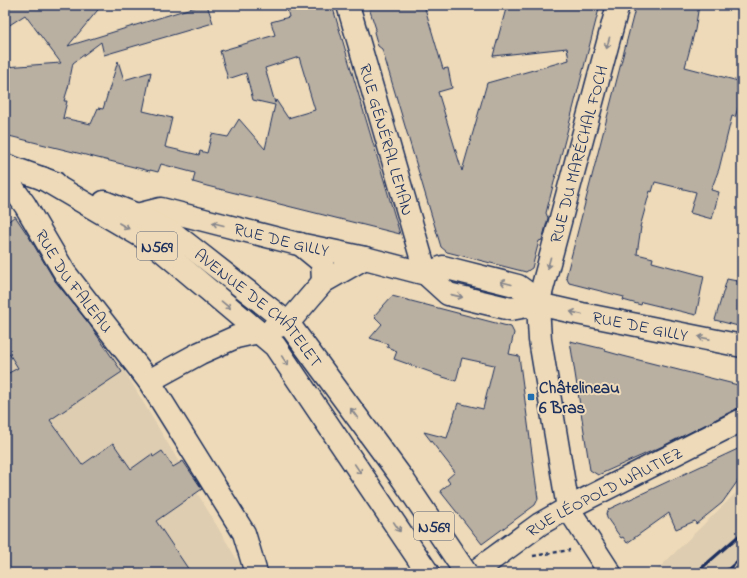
<svg xmlns="http://www.w3.org/2000/svg" width="747" height="578" font-family="'Indie Flower',sans-serif">
	<style>
		.built { fill: #decdb1 }
		.building { fill: #bab0a2; stroke: #1b2f5e; fill-rule: evenodd }
		.lines { fill: none; stroke-linecap: round; stroke-linejoin: round }
		.street-casing { stroke: #1b2f5e; stroke-width: 25 }
		.primary-casing { stroke: #1b2f5e; stroke-width: 25 }
		.path { stroke: #1b2f5e; stroke-width: 2.5; stroke-dasharray: 4 3; stroke-linecap: butt }
		.street { stroke: #eedab8; stroke-width: 22 }
		.primary { stroke: #eedab8; stroke-width: 22 }
		.rail { stroke: #1b2f5e; stroke-width: 3 }
		.primary-bridge-casing { stroke: #1b2f5e; stroke-width: 25; stroke-linecap: butt }
		.primary-bridge { stroke: #eedab8; stroke-width: 22 }
		.oneway { stroke: #84848b }
		.poi-dot { fill: #1f6fb2; stroke: #eedab8; stroke-width: 1.5 }
		.labels { text-anchor: middle; stroke-width: 4; stroke-linejoin: round; paint-order: stroke }
		.shield { fill: #eedab8; stroke: #5a6279; stroke-width: 1 }
		.shield-label { font-size: 16px; font-weight: bold; fill: #1b2f5e }
		.street-label { font-size: 17px; fill: #1b2f5e; stroke: #eedab8 }
		.poi-label { font-size: 17px; font-weight: bold; fill: #1b2f5e; stroke: #eedab8; text-anchor: start }
	</style>
	<rect width="100%" height="100%" fill="#eedab8"/>
	<filter id="ink" filterUnits="userSpaceOnUse"><feTurbulence type="fractalNoise" baseFrequency=".025" numOctaves="2"/><feDisplacementMap in="SourceGraphic" scale="8" xChannelSelector="R" yChannelSelector="G"/><feConvolveMatrix kernelMatrix="1 2 1 2 8 2 1 2 1" color-interpolation-filters="sRGB"/></filter>
	<g filter="url(#ink)">
		<!-- built -->
		<path class="built" d="M5,218L34,219L245,573H5Z
			M742,487V573H654Z"/>
		<!-- building -->
		<path class="building" d="M12,5H102L68,46L201,5H207L213,23L104,55L101,42L73,63L68,88L64,101H67L63,118L91,124L98,108L103,109L118,61L124,80L151,72L143,111L172,118L165,147L199,155L200,151L207,153L212,134L228,137L239,119L265,149L275,105L253,100L246,73L228,79L220,51L275,35L271,22L289,17L286,5H332L400,234L207,186L193,182L195,173L161,164L158,172L150,170V171L5,135V67L61,63L25,15L5,28V10ZM299,57L315,110L288,118L276,100L275,103L265,68Z
			M368,5H424L443,69L448,68L452,88L438,92L462,171L487,83L569,60L567,48L493,56L507,5H600L546,213L548,218L544,233L542,240L539,241L532,268L526,272L447,252L441,247L382,49L378,46L374,32L376,29Z
			M636,5H699L695,30L685,67L742,82V97L735,117L732,116L719,169L711,190L719,192L712,219L690,213L696,192L655,182L652,192L650,191L640,227H641L637,254L653,258L652,262L704,276L696,315L642,302L641,305L623,300L624,297L569,283L566,277Z
			M15,216L29,237L55,281L90,325L122,372L50,420L82,465L113,443L131,469L152,454L153,457L162,451L173,467L183,461L202,489L156,521L191,573H5V375L18,368L5,347V224Z
			M727,279L742,282V327L715,320Z
			M392,296L511,327L514,333L509,354L519,356L538,499L535,505L482,544L440,491L450,483L447,479L455,472L424,432L447,438L458,403L483,409L494,365L462,358L456,381L433,374V373L394,359L397,351L387,347L388,344L370,338L382,324L374,316Z
			M570,341L604,349L605,351L623,356L742,386V408L736,409L663,446L598,475L590,470Z
			M742,447V475L722,503L696,524L695,521L676,529L669,513L627,543L623,537L621,538L607,518L606,513L609,509Z"/>
		<g class="lines">
			<defs>
				<g id="street">
					<path id="s1" d="M348,5L426,274"/>
					<path id="s2" d="M5,177L25,205L65,273L149,381L244,533L256,573"/>
					<path id="s3" d="M137,215L161,209L294,243L365,258L426,274L448,294L511,309L538,304L582,314L742,346"/>
					<path d="M426,274L443,267L518,286L529,294L538,304"/>
					<path d="M149,381L200,353L236,337L259,332"/>
					<path id="s4" d="M473,573L540,524L568,508L742,420"/>
					<path id="s5" d="M610,573L568,508L540,340L538,304L618,5"/>
				</g>
				<g id="primary">
					<path d="M5,165L55,183"/>
					<path d="M42,178L153,243L275,346L428,573"/>
					<path id="s6" d="M104,202L137,215L173,233L288,323L402,478"/>
					<path d="M300,244L322,262L323,282"/>
					<path d="M273,328L288,323L323,282L365,258"/>
				</g>
			</defs>
			<!-- street casing -->
			<use href="#street" class="street-casing"/>
			<!-- primary casing -->
			<use href="#primary" class="primary-casing"/>
			<!-- path -->
			<path class="path" d="M533,556L570,550"/>
			<!-- street -->
			<use href="#street" class="street"/>
			<!-- primary -->
			<use href="#primary" class="primary"/>
			<!-- rail -->
			<path class="rail" d="M696,573L742,533
				M724,573L742,557"/>
			<defs>
				<path id="primary-bridge" d="M402,478L466,573"/>
			</defs>
			<!-- primary-bridge casing -->
			<use href="#primary-bridge" class="primary-bridge-casing"/>
			<!-- primary-bridge -->
			<use href="#primary-bridge" class="primary-bridge"/>
		</g>
		<!-- one-way arrows -->
		<defs><path id="oneway-shaft" d="M-6 0H5M1.5-3L5.5 0L1.5 3" fill="none" stroke-width="1.6" stroke-linecap="round" stroke-linejoin="round"/></defs>
		<g class="oneway">
			<use href="#oneway-shaft" transform="translate(608 43) rotate(105)"/>
			<use href="#oneway-shaft" transform="translate(218 224) rotate(-166)"/>
			<use href="#oneway-shaft" transform="translate(124 226) rotate(30)"/>
			<use href="#oneway-shaft" transform="translate(549 263) rotate(105)"/>
			<use href="#oneway-shaft" transform="translate(506 283) rotate(-165)"/>
			<use href="#oneway-shaft" transform="translate(457 296) rotate(13)"/>
			<use href="#oneway-shaft" transform="translate(226 305) rotate(40)"/>
			<use href="#oneway-shaft" transform="translate(576 313) rotate(-167)"/>
			<use href="#oneway-shaft" transform="translate(704 338) rotate(-169)"/>
			<use href="#oneway-shaft" transform="translate(285 361) rotate(56)"/>
			<use href="#oneway-shaft" transform="translate(354 413) rotate(-126)"/>
			<use href="#oneway-shaft" transform="translate(358 469) rotate(56)"/>
			<use href="#oneway-shaft" transform="translate(397 527) rotate(56)"/>
		</g>
	</g>
	<!-- markers -->
	<rect class="poi-dot" x="527" y="393" width="8" height="8" rx="2"/>
	<g class="labels">
		<!-- shield labels -->
		<g class="shield">
			<rect x="137" y="232" width="40" height="28" rx="3"/>
			<rect x="414" y="512" width="40" height="28" rx="3"/>
		</g>
		<g class="shield-label">
			<text x="157" y="252">N569</text>
			<text x="434" y="532">N569</text>
		</g>
		<!-- street labels -->
		<g class="street-label">
			<text dy="6" stroke="none"><textPath href="#s1" startOffset="140">RUE GÉNÉRAL LEMAN</textPath></text>
			<text dy="6" stroke="none"><textPath href="#s5" startOffset="439">RUE DU MARÉCHAL FOCH</textPath></text>
			<text dy="6" stroke="none"><textPath href="#s3" startOffset="149">RUE DE GILLY</textPath></text>
			<text dy="6" stroke="none"><textPath href="#s2" startOffset="125">RUE DU FALEAU</textPath></text>
			<text dy="6" stroke="none"><textPath href="#s6" startOffset="190">AVENUE DE CHÂTELET</textPath></text>
			<text dy="6" stroke="none"><textPath href="#s3" startOffset="524">RUE DE GILLY</textPath></text>
			<text dy="6" stroke="none"><textPath href="#s4" startOffset="155">RUE LÉOPOLD WAUTIEZ</textPath></text>
		</g>
		<!-- poi labels -->
		<g class="poi-label">
			<text x="539" y="393">Châtelineau<tspan x="539" dy="20">6 Bras</tspan></text>
		</g>
	</g>
	<!-- margin -->
	<rect width="747" height="578" fill="none" stroke="#eedab8" stroke-width="20"/>
	<rect x="10" y="10" width="727" height="558" fill="none" stroke="#1b2f5e" stroke-width="1.5" filter="url(#ink)"/>
</svg>
